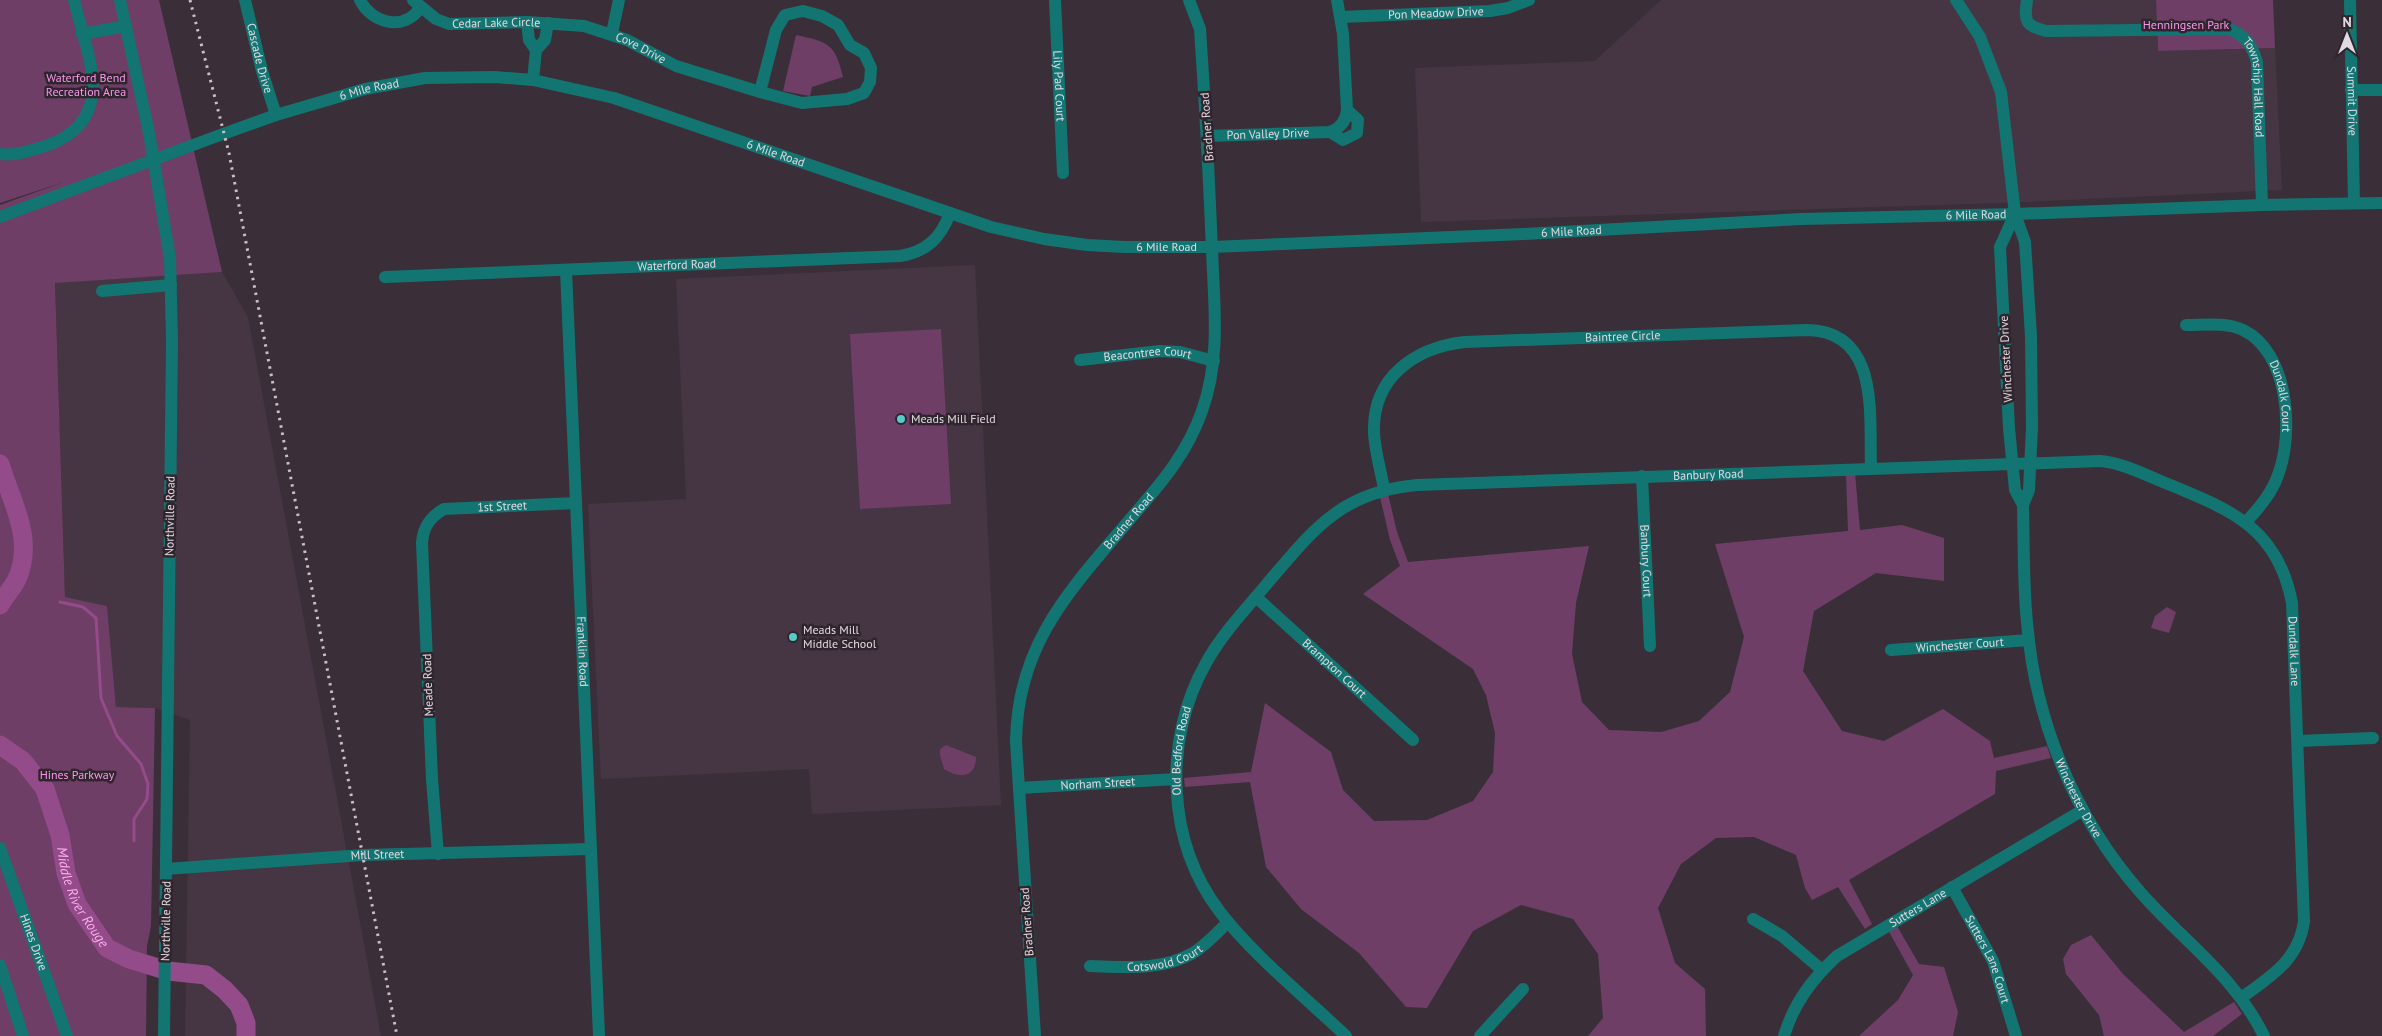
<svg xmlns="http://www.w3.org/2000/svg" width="2382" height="1036" font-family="'PT Sans',sans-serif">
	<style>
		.built { fill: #463643 }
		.green { fill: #6e3e67 }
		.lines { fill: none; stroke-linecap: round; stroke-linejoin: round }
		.stream { stroke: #934b89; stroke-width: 3 }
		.river { stroke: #934b89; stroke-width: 19 }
		.minor { stroke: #137572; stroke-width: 12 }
		.rail { stroke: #c8c0c6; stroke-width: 3; stroke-dasharray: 2.5 5; stroke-linecap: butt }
		.poi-dot { fill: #54cdc8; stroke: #30252e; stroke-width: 2 }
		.labels { text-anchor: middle; stroke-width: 5; stroke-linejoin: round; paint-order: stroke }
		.street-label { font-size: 12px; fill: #e1dae0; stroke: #30252e }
		.park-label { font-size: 12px; fill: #fa98eb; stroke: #30252e }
		.poi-label { font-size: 12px; fill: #e1dae0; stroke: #30252e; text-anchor: start }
		.water-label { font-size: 14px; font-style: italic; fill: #fcadef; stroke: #30252e }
	</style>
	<rect width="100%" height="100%" fill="#3a2f38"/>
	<!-- built -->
	<path class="built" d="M1661,0H2156L2158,51L2275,48L2282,190L1999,203L1421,222L1415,68L1595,61Z
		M975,265L1001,805L812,814L809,769L601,779L588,504L686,499L676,279Z
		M222,272L248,317L381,1036H185L190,720L155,708L116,707L107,606L65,597L55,282Z"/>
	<!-- green -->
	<path class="green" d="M0,0H159L222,272L55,283L65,597L107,606L116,707L155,708L151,926L147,946L146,1036H0V205L64,182L0,203Z
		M2156,0H2273L2275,48L2158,51Z
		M796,35C828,42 835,43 843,77L812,87L810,96L783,91Z
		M941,329L951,504L860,509L850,334Z
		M1855,473L1860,530L1902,525L1944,538V581L1876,573L1814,611L1803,671L1842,731L1884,741L1943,709L1990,741L1994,758L2047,746L2051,758L1996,771L1995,794L1849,880L1872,924L1865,929L1838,887L1812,900L1805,888L1796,855L1754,837L1716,838L1681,864L1658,908L1675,963L1705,989L1706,1036H1588L1603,1018L1598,954L1573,919L1521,905L1473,931L1427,1008L1406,1007L1359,953L1301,909L1266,867L1250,782L1185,787L1184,778L1251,772L1265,703L1331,752L1343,790L1374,821L1427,820L1473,801L1493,772L1495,733L1486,695L1473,669L1363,594L1400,566L1390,540L1380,497L1388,494L1397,532L1408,562L1589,546L1576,603L1572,654L1582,702L1609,730L1661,732L1699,721L1730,692L1744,637L1715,544L1848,531L1846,474Z
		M2167,607L2176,612L2169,633L2151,628L2155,616Z
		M946,745L976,757C976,778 959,779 944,769L940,755V749Z
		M1897,926L1919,964L1944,967L1958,1012L1953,1036H1859L1898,1000L1913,975L1888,930Z
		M2091,935L2123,974L2184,1032L2234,1002L2242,1014L2213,1036H2104L2099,1015L2066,974L2063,959L2071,945Z"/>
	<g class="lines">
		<!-- stream -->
		<path class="stream" d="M60,602L83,607L96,618L101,698L117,736L141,764L148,784L147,799L134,819V841"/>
		<!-- river -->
		<g class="river">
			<path d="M0,464C11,501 35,539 17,579C13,588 5,595 0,605"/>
			<path id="s1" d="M0,745L23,761L45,789L60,835L66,873L77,904L107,948L129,959L168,971L206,975L225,990L239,1005L246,1023V1036"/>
		</g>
		<!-- minor -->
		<g class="minor">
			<path d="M120,0L149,133L170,258L172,341L164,1036"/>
			<path id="s2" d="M245,0L262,71L276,115"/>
			<path d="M360,0C371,23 404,32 420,8"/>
			<path id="s3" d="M413,0L436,19L449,24L527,22L584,26L627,40L676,66L760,92"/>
			<path id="s4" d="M1055,0L1063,173"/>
			<path d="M1956,0L1980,37L2001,92L2015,214L2025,242L2031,336L2032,428L2029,490L2023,505L2015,490L2009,428L2000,247L2015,214"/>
			<path id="s5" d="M2027,0C2024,21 2025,26 2046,31L2229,29C2246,36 2252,45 2257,62L2262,205"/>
			<path id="s6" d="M2350,0L2354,203"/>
			<path d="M803,11L822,16L838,25L850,45L864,53L871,68L870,82L864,93L847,99L802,103L760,92L776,30L785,15Z"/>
			<path id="s7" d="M1341,17L1490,11L1508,8L1529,0"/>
			<path d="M527,22L529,40L536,50L545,40L548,23"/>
			<path d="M612,33L619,0"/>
			<path d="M82,34L126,26"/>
			<path d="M533,80L536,50"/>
			<path d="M2351,90H2382"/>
			<path d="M1330,132L1343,140L1357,133L1358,120L1347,110"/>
			<path id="s8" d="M1207,136L1330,132C1341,128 1346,121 1347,110L1343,34L1337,0"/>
			<path d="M0,154C16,156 33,150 48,145C120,119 86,53 74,0"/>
			<path id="s9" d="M0,217L212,138L276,115L365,89L425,78L494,77L533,80L614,98L991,227L1044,239L1087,245L1124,247H1212L1524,234L1801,219L2015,214L2262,205L2382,203"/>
			<path id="s10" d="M566,270L599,1036"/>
			<path id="s11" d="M385,277L900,256C926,252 941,238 950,213"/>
			<path d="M102,291L171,285"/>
			<path id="s12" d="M2186,325C2205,325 2226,322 2243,330C2289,352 2294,433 2278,475C2272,493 2259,508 2246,522"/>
			<path id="s13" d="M1080,360L1160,351L1180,352L1214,361"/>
			<path id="s14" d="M1642,476L1650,646"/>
			<path id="s15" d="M1384,489C1381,471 1375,452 1374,433C1372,377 1415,348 1464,342L1807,330C1881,331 1869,417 1871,468"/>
			<path id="s16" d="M2023,505C2024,544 2023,583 2027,622C2035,722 2075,818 2141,893C2184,942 2234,975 2264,1036"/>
			<path id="s17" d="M1256,597L1413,740"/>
			<path id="s18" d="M1891,650L2029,640"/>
			<path d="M2298,741L2373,738"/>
			<path id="s19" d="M1019,788L1176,779"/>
			<path id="s20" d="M0,848L67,1036"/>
			<path id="s21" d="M438,854L432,779L422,543C423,527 430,517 444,509L576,503"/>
			<path id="s22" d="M166,869L363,855L591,849"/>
			<path id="s23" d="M1952,887L1993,961L2016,1036"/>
			<path d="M1753,919L1782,936L1822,970"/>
			<path d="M0,965L23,1036"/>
			<path id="s24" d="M1090,966C1124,967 1162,971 1193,953C1206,945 1217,933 1228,922"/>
			<path id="s25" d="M1035,1036L1016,742C1017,640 1075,585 1137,511C1164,480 1188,451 1202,411C1221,358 1214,305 1212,250C1209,176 1205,102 1200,29L1189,0"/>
			<path id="s26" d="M1346,1036C1306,998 1253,955 1220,912C1166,841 1163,739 1206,663C1222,634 1245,610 1266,585C1313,530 1340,492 1417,485L2100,461C2124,463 2145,475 2168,484C2231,510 2278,528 2292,603L2304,921C2299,960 2270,977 2241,998"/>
			<path d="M1480,1036L1523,989"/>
			<path id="s27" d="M1784,1036C1794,1003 1812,979 1837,956L2083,810"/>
		</g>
		<!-- rail -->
		<path class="rail" d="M190,0L229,153L397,1036"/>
	</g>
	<!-- markers -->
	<g class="poi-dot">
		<circle cx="901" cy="419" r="5"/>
		<circle cx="793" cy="637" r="5"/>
	</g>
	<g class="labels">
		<!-- street labels -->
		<g class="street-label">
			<text dy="4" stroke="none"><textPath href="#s7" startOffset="95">Pon Meadow Drive</textPath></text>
			<text dy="4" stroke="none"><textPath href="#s3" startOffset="91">Cedar Lake Circle</textPath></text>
			<text dy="4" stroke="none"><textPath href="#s3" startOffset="240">Cove Drive</textPath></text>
			<text dy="4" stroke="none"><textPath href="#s2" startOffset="60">Cascade Drive</textPath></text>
			<text dy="4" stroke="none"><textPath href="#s4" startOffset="86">Lily Pad Court</textPath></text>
			<text dy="4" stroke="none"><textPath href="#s5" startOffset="296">Township Hall Road</textPath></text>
			<text dy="4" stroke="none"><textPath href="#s9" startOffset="391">6 Mile Road</textPath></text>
			<text dy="4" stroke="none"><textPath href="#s6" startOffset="101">Summit Drive</textPath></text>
			<text transform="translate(1207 127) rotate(-94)" y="4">Bradner Road</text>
			<text dy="4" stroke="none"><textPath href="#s8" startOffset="61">Pon Valley Drive</textPath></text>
			<text dy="4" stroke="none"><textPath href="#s9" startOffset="810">6 Mile Road</textPath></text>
			<text dy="4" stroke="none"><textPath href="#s9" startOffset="2025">6 Mile Road</textPath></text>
			<text dy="4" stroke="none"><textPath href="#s9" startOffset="1620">6 Mile Road</textPath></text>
			<text dy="4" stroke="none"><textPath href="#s9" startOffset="1215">6 Mile Road</textPath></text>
			<text dy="4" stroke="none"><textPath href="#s11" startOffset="292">Waterford Road</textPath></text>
			<text dy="4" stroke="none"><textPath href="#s15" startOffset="358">Baintree Circle</textPath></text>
			<text dy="4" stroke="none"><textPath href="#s13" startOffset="68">Beacontree Court</textPath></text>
			<text transform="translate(2006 359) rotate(-93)" y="4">Winchester Drive</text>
			<text dy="4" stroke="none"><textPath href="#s12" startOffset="138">Dundalk Court</textPath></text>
			<text dy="4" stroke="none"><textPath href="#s26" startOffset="1018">Banbury Road</textPath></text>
			<text dy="4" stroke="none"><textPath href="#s21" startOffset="412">1st Street</textPath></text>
			<text transform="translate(170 516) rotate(-89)" y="4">Northville Road</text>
			<text dy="4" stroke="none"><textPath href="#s25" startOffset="549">Bradner Road</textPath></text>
			<text dy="4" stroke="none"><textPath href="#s14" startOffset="85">Banbury Court</textPath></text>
			<text dy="4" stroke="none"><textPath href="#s18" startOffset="69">Winchester Court</textPath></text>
			<text dy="4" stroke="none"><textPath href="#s26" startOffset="1712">Dundalk Lane</textPath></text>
			<text dy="4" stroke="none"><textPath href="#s10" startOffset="382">Franklin Road</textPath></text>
			<text dy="4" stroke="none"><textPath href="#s17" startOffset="106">Brampton Court</textPath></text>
			<text transform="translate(428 685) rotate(-92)" y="4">Meade Road</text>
			<text dy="4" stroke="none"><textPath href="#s26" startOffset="348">Old Bedford Road</textPath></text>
			<text dy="4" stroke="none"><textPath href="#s19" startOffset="79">Norham Street</textPath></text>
			<text dy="4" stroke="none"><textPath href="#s16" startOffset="302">Winchester Drive</textPath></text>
			<text dy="4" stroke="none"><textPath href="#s22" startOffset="212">Mill Street</textPath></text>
			<text dy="4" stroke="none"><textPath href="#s27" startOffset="191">Sutters Lane</textPath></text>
			<text transform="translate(166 921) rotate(-89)" y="4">Northville Road</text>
			<text transform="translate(1027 922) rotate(-94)" y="4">Bradner Road</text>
			<text dy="4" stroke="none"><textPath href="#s20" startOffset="100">Hines Drive</textPath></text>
			<text dy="4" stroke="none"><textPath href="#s24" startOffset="76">Cotswold Court</textPath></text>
			<text dy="4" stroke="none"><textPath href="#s23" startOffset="81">Sutters Lane Court</textPath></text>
		</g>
		<!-- park labels -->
		<g class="park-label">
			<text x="2186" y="29">Henningsen Park</text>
			<text x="86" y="82">Waterford Bend<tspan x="86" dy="14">Recreation Area</tspan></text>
			<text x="77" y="779">Hines Parkway</text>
		</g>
		<!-- poi labels -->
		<g class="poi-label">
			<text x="911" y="423">Meads Mill Field</text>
			<text x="803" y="634">Meads Mill<tspan x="803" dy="14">Middle School</tspan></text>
		</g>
		<!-- water labels -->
		<g class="water-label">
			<text dy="5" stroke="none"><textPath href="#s1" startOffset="179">Middle River Rouge</textPath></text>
		</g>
	</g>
	<!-- north arrow -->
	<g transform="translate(2347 35)" stroke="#30252e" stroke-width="4" paint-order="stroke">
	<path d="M0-4L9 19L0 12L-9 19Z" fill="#e1dae0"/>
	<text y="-8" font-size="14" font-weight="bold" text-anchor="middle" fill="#e1dae0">N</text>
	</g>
</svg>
